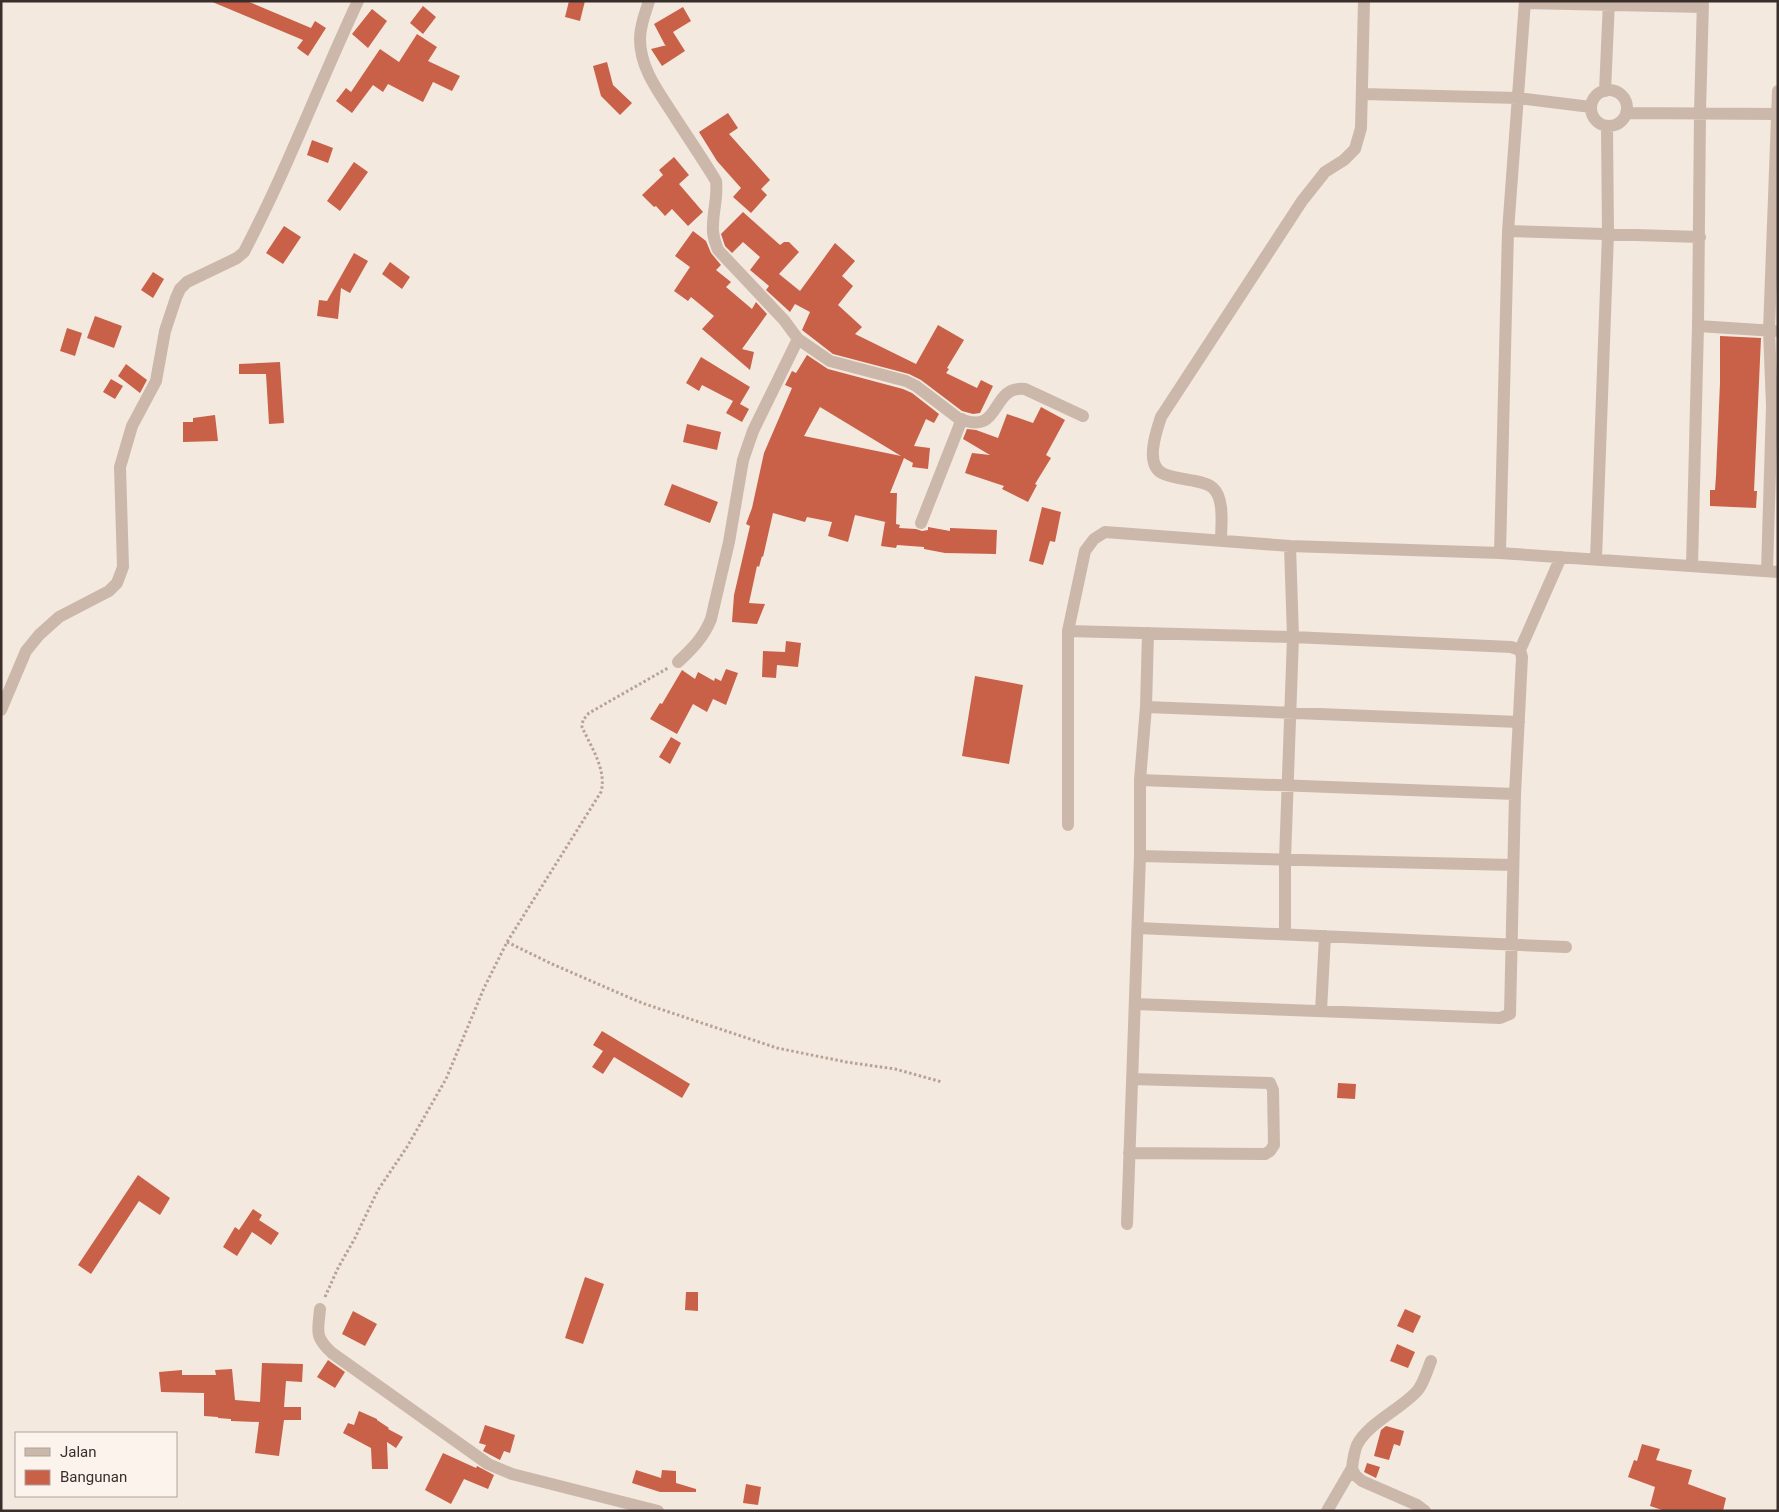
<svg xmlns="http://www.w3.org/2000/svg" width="1779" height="1512" font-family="Roboto,sans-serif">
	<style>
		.building { fill: #c96048; fill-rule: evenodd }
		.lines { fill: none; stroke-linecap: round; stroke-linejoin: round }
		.path { stroke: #b8a294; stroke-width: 3; stroke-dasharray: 2.5 2.5; stroke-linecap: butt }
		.minor { stroke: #ccb8aa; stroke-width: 12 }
	</style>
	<rect width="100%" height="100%" fill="#f3e9df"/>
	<!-- building -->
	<path class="building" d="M210,1H247L311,28L315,21L326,28L308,56L297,48L303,40Z
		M569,1H585L580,21L565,17Z
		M423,6L436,17L423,34L410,23Z
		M683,7L691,21L673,32L685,51L662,66L651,49L667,45H665L654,24Z
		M372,9L387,21L368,48L352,34Z
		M417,34L437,47L428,61L460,76L452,91L433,82L423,102L388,84L383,92L373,85L352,113L336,101L346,88L351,92L380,49L399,62Z
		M607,62L613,85L632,103L620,115L601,96L593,66Z
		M728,113L738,128L729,134L770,180L761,189L767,195L751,213L733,197L741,188L717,161L699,132Z
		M312,140L333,148L328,163L307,155Z
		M674,157L689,175L679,184L703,212L688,226L672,209L665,216L656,206L654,207L642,195L663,175L659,170Z
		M354,162L368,172L340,211L327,201Z
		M743,212L780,245L784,242H789L799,252L779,274L800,291L835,243L855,261L842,276L853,286L838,305L862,327L855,334L916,364L938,325L964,340L947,368L949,369L946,373L977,388L981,380L993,386L980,413L973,414L962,411L921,380L909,374L833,354L815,340L802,330L810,312L795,304L790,312L766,290L769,286L750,270L760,257L743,242L732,253L725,246L721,234Z
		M284,226L301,237L283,264L266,253Z
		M693,231L706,241L711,253L721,265L716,270L731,282L726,287L752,309L756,302L767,314L742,349L754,352L750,370L702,329L714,316L691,297L688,301L674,291L690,267L675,256Z
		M354,253L368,261L350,293L341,288L338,319L317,316L319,300L327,301Z
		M390,262L410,277L402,289L382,274Z
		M153,272L164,279L153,298L141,290Z
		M95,316L122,326L114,348L87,338Z
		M67,328L82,333L75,356L60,351Z
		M1720,336L1761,338L1754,491H1757L1756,508L1710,506V490H1715L1716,476L1720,383Z
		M807,355L828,369L903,389L912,393L939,414L934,423L926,419L914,446L930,448L928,469L912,467L913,463L904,458L890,493H897L896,524L900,525L899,528L916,529L922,531L928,530V527L950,531V528L997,530L996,554L945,553L924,549V547L897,545L896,548L881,546L885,522L890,523L855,515L848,542L828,536L832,522L807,517L805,522L773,513L763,557L762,556L759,567L757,566L749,603L765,604L757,624L732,622L734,595L750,526L746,524L752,508L764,453L792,388L785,385L792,371L796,373ZM820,407L901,456L804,436Z
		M701,357L750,387L740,404L749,409L742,422L726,413L733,401L702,385L699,391L686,383Z
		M280,362L284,423L269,424L266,374H239V364Z
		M126,364L147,380L140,393L118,376Z
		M111,379L123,386L115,399L103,392Z
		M1041,407L1065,420L1046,455L1051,458L1035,484L1037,485L1028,502L1002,489L1004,486L965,473L972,453L990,455L963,439L967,429L976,430L998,438L1007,414L1033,423Z
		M215,415L218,441L183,442V422H193V418Z
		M687,424L721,432L717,450L683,442Z
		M672,484L718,502L710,523L664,505Z
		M1042,507L1061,512L1055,542L1050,541L1043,565L1029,561Z
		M786,641L801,643L798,667L777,665L776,678L762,677L763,651L785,652Z
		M726,669L738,673L726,705L713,699L707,712L693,704L677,734L650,719L660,703L662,704L682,670L695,679L698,672L714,681L715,678L721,681Z
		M975,676L1023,685L1009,764L962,756Z
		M671,737L681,743L670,764L659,757Z
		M602,1031L690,1084L682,1098L614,1057L603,1074L592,1067L603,1051L593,1045Z
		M1338,1083L1356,1084L1355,1099L1337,1098Z
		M138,1175L170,1198L160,1215L139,1201L91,1274L78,1265Z
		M253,1209L262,1215L259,1220L279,1233L271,1245L252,1232L237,1256L223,1247L235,1227L239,1230Z
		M585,1277L604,1284L583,1344L565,1338Z
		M686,1292H698V1311L685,1310Z
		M1405,1309L1421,1316L1413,1333L1397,1326Z
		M353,1311L377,1324L365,1346L342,1334Z
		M1397,1344L1415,1352L1408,1368L1390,1361Z
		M328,1360L345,1372L335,1388L317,1377Z
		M262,1363L303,1364L302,1382L286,1381L284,1407H301V1420H284L279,1456L255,1453L259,1422L231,1421V1419L218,1418V1417L204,1416V1393L161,1392L159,1372L182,1370V1375H216L215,1370L232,1369L235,1400L260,1402Z
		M359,1411L377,1419V1420L389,1428L388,1429L403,1437L396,1448L387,1442L388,1469H372L371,1448L343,1433L348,1423L354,1425Z
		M485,1425L515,1435L510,1453L504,1451L500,1460L483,1451L486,1445L479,1443Z
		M1386,1426L1404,1431L1400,1446L1394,1444L1389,1460L1374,1456L1381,1430Z
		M1642,1444L1660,1449L1656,1460L1692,1470L1688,1484L1726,1498L1723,1511H1665L1650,1506L1655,1487L1628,1477L1634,1460L1637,1461Z
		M443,1453L476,1468L477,1466L494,1475L488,1489L464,1479L451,1504L425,1490Z
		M1367,1463L1380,1467L1376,1478L1364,1472Z
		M636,1470L661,1478L662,1470L676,1471V1483L696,1489V1492H660L632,1483Z
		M746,1484L761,1487L758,1505L743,1503Z"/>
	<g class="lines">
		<!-- path -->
		<path class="path" d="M507,942L552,964L642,1003L777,1048L846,1062L895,1069L942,1082
			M325,1297L338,1268L355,1238L378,1190L407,1147L446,1079L484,988L507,942L601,792C607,770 591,747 582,727L583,720L589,713L668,668"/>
		<!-- minor -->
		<path class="minor" d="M649,1C645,14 640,25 640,39C640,71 662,96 678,122C691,142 704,161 716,181C718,197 713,210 713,226C712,234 715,242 718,250L784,320L798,339L753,431L743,460L729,542L711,619C704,637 692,649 678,662
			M1703,1L1700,112L1698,326L1775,331
			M1525,3L1703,7
			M1591 108a18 18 0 1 1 36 0a18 18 0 1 1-36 0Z
			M1605,91L1609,1
			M1362,94L1518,98L1591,107
			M1626,113L1778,114
			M1508,231L1700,237
			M798,339L830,361L906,381L916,386L958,418C1003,438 989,385 1025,389L1083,416
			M921,523L962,419
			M1221,541C1221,526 1225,499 1213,488C1209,484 1200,482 1195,481C1185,479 1173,478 1164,474C1144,466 1156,432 1161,417L1302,201L1325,172L1344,160L1355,149L1361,128L1364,1
			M1500,553L1508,231L1525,1
			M1596,559L1608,234L1607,127
			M1692,566L1698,326
			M1767,571L1772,406L1769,330L1778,91
			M1068,631L1293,637L1511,647L1520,650L1522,657L1515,794L1510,1014L1500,1018L1135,1004
			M1520,650L1561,557
			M1146,707L1519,722
			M1,710L26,651L39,635L59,617L109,591L117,583L123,567L120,467L132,426L156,381L165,331L176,298L180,289L187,282L237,258L244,252C287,170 319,84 358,1
			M1140,780L1515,794
			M1068,825V631L1085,551L1094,539L1105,532L1290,546L1500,553L1778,572
			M1140,856L1513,865
			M1138,928L1566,947
			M1285,934V859L1293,637L1290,546
			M1321,1011L1325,936
			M1129,1153L1265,1154L1270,1151L1274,1145L1273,1090L1270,1083L1132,1079
			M1127,1224L1140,856V780L1146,707L1148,633
			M320,1309C318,1332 314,1336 332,1353L488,1464L512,1474L658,1511
			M1327,1511L1352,1468
			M1425,1511L1417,1505L1362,1481L1355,1475L1352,1468C1353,1460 1354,1452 1357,1445C1368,1423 1403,1408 1418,1390C1424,1382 1427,1371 1431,1361"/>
	</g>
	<!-- border -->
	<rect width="1779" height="1512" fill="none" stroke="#3a2e2a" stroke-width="5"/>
	<!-- legend -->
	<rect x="15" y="1432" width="162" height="65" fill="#fbf3ec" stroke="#aea49e"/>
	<rect x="25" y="1448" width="25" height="8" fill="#ccb8aa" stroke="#aea49e"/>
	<text x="60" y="1457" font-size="15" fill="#3a2e2a">Jalan</text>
	<rect x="25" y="1470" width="25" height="15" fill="#c96048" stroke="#aea49e"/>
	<text x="60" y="1482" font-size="15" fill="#3a2e2a">Bangunan</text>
</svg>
